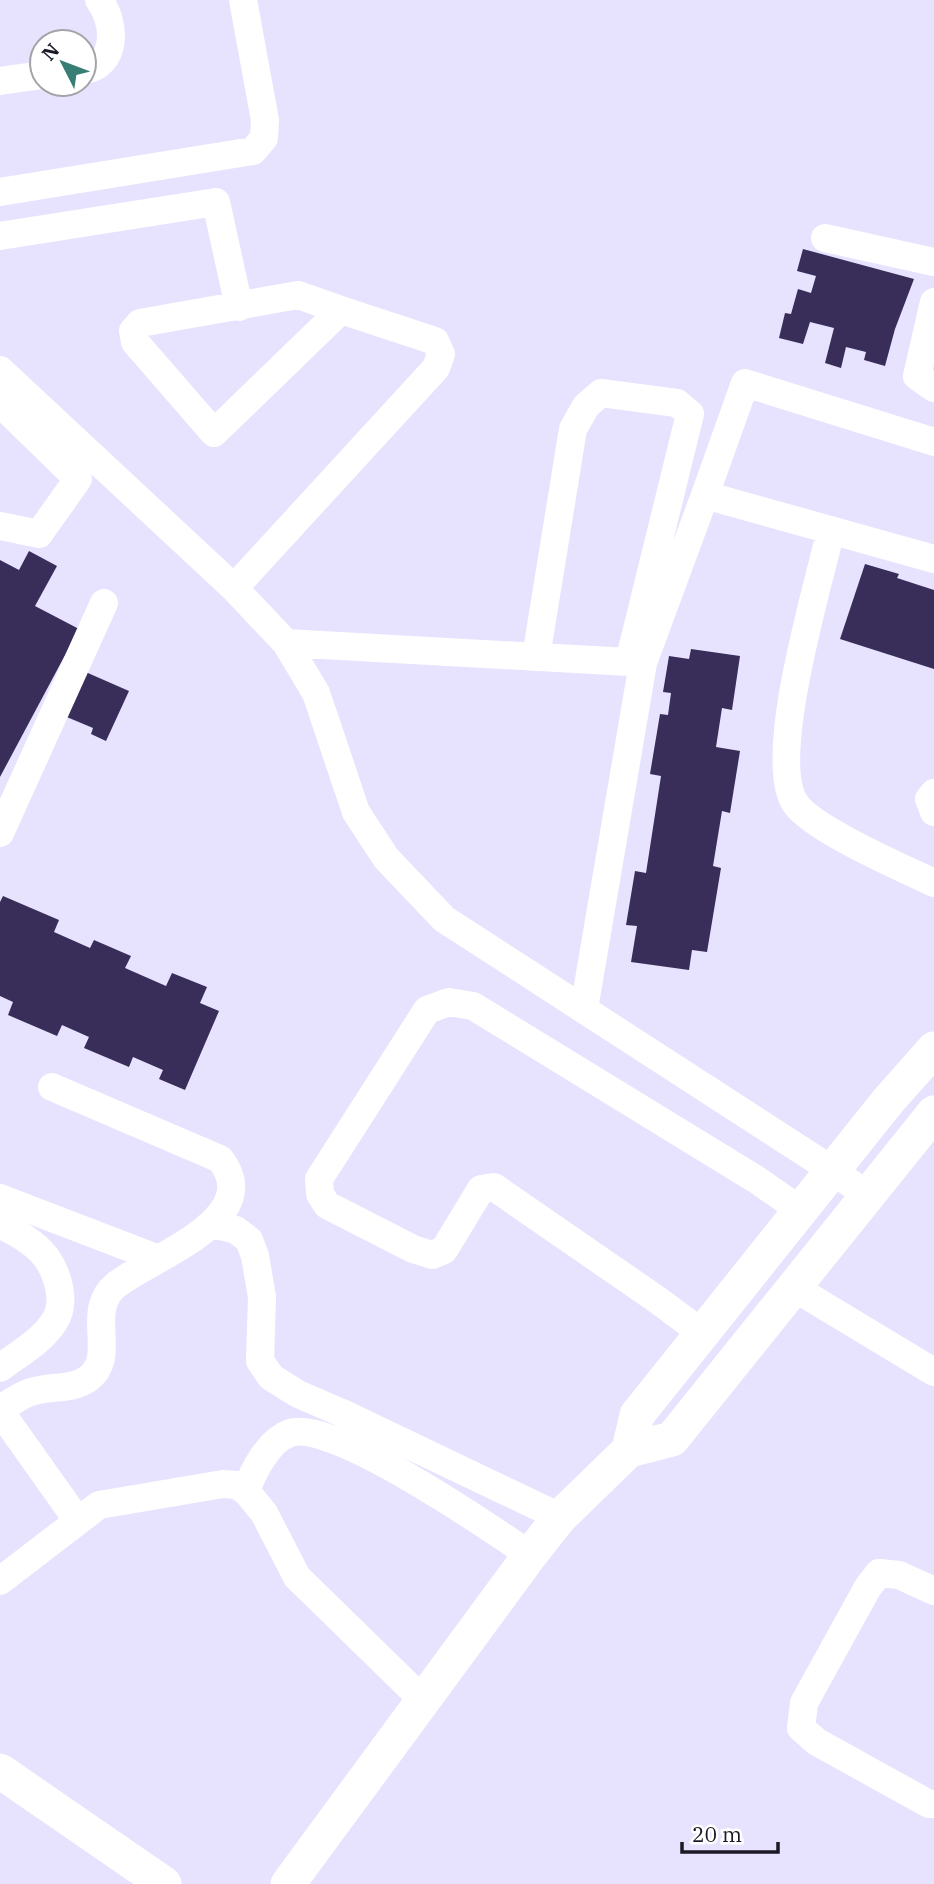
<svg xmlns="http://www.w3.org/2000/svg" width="934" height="1884" font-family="'IBM Plex Serif',serif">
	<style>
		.building { fill: #382e59 }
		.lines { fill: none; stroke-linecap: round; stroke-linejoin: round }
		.minor { stroke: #fff; stroke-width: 28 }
		.tertiary { stroke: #fff; stroke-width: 35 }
	</style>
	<rect width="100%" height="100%" fill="#e7e3fe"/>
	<!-- building -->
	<path class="building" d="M803,249L914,279L895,329L885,366L864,360L866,352L846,347L841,368L825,363L834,328L810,322L803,344L779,338L785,313L791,314L798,289L811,293L816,276L797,271Z
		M29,551L57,566L35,606L79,629L0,777V560L19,570Z
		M865,564L899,574L897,578L934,590V669L840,639Z
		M691,649L740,656L732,710L722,708L716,747L740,751L730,813L722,811L713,866L721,868L707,952L692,950L689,970L631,962L637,926L626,925L635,871L646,873L661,776L650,774L660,714L668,715L671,693L663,692L669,656L689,659Z
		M81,670L129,691L106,741L91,734L93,728L62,715Z
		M3,896L59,920L54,932L90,948L94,940L131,956L125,968L166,986L172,973L207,987L200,1003L219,1011L185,1090L159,1079L163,1070L133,1057L129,1067L84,1048L89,1037L62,1025L57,1036L8,1015L13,1002L0,996V902Z"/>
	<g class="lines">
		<!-- minor -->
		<path class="minor" d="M84,70C118,65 116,22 99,0
			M0,81L42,75
			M0,192L253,151L264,138L265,120L243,0
			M0,236L216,202L239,307
			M825,238L934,262
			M298,295L341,310L214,433L135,342L133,331L140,323Z
			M934,302L917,376L934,388
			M0,370L234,588L286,643L316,693L356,812L386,858L444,919L832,1170L867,1195
			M0,403L78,479L39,534L0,526
			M934,442L745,383L705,495L934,559
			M831,530C818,586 766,758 795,803C812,829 903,868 934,883
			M234,588L436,368L441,354L435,341L341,310
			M286,643L629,662L690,414L677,403L601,393L586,406L573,429L536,657
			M934,793L929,799L934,812
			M0,833L104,603
			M584,1009L643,663L705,495
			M0,1198L159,1259
			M212,1224L236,1230L249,1240L255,1256L262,1297L260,1361L271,1377L298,1394L342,1413L560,1517
			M0,1225C15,1231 35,1243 45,1256C58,1273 67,1303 54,1322C41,1342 18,1354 0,1368
			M793,1287L934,1372
			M702,1333L659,1301L494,1187L481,1189L444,1250L432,1255L413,1249L327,1205L320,1194L319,1179L427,1010L449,1002L473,1006L757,1180L800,1210
			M0,1409C9,1404 18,1397 28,1393C48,1385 72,1391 89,1378C118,1356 84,1311 116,1285C149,1258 268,1219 220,1159L52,1087
			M0,1411L78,1521
			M246,1491C253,1471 269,1440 290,1433C331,1418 492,1529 530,1555
			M0,1581L99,1505L223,1484L236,1485L246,1491L264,1513L297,1577L423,1700
			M934,1591L899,1575L879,1573L868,1587L804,1703L801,1728L817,1742L929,1804H934"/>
		<!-- tertiary -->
		<path class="tertiary" d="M629,1450L637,1415L888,1101L934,1049
			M0,1771L164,1884
			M288,1884L530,1555L560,1517L629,1450L672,1439L934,1113"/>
	</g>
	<!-- north arrow -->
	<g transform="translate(63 63) rotate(312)"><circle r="33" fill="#ffffff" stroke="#a4a3a8" stroke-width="2"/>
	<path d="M0-5L12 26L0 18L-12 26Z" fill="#387e75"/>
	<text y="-10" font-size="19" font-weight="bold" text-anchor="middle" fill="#1c1925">N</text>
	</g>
	<!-- scale -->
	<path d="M682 1842v10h96v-10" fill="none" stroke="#1c1925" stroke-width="3.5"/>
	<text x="692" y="1842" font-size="21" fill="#1c1925" stroke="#ffffff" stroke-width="5" paint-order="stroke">20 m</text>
</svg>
